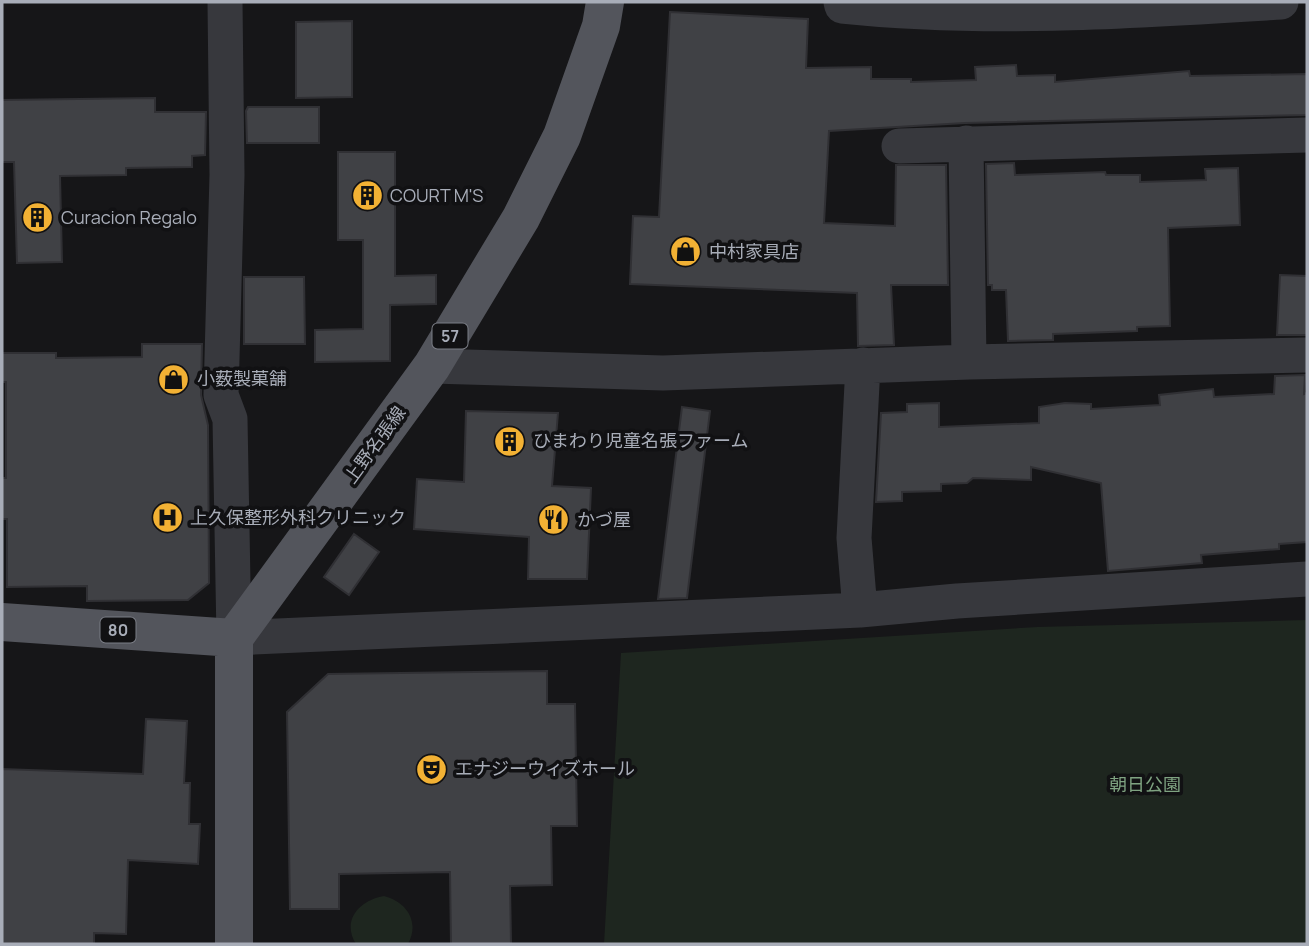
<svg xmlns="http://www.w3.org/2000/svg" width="1309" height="946" font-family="Manrope,'Noto Sans JP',sans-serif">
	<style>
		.green { fill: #1e261f }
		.building { fill: #404145; stroke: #303034; stroke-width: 2 }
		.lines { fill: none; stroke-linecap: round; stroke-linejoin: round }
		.minor { stroke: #37383d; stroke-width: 35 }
		.major { stroke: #53555c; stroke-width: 38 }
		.labels { text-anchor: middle; stroke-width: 7; stroke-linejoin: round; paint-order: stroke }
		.shield { fill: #111113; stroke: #7b7e86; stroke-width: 2 }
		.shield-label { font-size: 16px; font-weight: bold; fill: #a8adb8 }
		.poi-label { font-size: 18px; fill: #a8adb8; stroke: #111113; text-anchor: start }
		.street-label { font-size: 18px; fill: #a8adb8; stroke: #111113 }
		.park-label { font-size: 18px; fill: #7fa381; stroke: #111113 }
	</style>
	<rect width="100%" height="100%" fill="#161618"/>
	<!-- green -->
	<path class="green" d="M1307,620V944H604L621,653L1038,627Z
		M384,896C407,902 420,922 408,944H356C341,920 360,900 384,896Z"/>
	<!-- building -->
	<path class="building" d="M670,12L808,19L806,68L871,67V79H911V82L976,80L975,67L1016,65L1017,76L1055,75V82L1189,71L1190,76L1307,74V115L965,123L829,131L824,223L895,226L896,165H946L948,285H891L894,345L858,346L857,293L630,284L633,216L659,217Z
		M352,21V97L296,98V22Z
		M155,98V112H206L205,155L192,156V167L126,168V175L60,176L62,262L17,263L14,162H2V100Z
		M248,107H319V143H247L246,111Z
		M338,152H395V276L436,275V304L390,305V361L315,362V330L363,329V240H338Z
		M1014,163L1015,175L1105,172L1106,175H1140V182L1206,180L1205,169L1238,168L1240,225L1168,228L1170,326L1137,327V331L1053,334V340L1008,341L1006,290H992V285H988L986,164Z
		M1280,275L1307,276V335H1277Z
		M244,277H304L305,344H244Z
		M142,344H202L201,395L208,425L209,583L188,600L87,601V586L7,587V519H2V478H6V382H2V353H56V358L142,357Z
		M1305,375L1304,394L1307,393V542L1279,544V549L1201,555L1202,563L1108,571L1101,483L1031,467V480L973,478L967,483L941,484V491L902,492V501L876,502L881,413L907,412V404L939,403V427L1039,423V407L1065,403L1091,404V409L1160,405L1159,395L1213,389L1214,397L1274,394L1275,376Z
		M682,407L710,411L687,598L658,599Z
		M466,411L558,413L552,486L591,488L587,579H528L529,537L414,529L417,479L464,482Z
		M354,534L379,552L349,595L324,577Z
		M547,671V704H575L577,826H551L552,885L510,886L511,944H451L450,872L339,874V909H290L287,712L328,674Z
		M146,719L187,721L184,783H190L189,824H200L198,864L128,860L126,934L94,933V944H2V769L143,774Z"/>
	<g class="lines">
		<!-- minor -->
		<path class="minor" d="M225,2L227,175L221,395L230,419L234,638L860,610L957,601L1307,579
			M841,2L842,6C987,21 1135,11 1281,2
			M966,143L969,362
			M899,146L1307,135
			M432,366L663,373L969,362L1307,355
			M860,610L854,538L863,365"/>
		<!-- major -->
		<path class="major" d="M2,622L234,638
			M234,944V638L432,366L521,218L562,136L601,26L605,2"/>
	</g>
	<!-- icons -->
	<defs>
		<symbol id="building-disc" viewBox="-11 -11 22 22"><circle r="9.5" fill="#f2b134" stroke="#111113"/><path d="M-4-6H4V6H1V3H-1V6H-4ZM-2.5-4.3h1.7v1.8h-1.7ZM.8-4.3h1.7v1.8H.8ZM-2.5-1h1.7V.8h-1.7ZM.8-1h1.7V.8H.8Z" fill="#111"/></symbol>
		<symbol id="shop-disc" viewBox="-11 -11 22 22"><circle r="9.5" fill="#f2b134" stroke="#111113"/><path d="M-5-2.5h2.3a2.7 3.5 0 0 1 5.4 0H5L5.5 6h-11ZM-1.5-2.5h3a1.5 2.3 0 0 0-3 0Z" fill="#111"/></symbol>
		<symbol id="hospital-disc" viewBox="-11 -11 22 22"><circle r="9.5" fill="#f2b134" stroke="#111113"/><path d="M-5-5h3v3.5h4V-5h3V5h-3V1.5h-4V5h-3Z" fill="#111"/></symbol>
		<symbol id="restaurant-disc" viewBox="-11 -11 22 22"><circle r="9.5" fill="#f2b134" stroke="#111113"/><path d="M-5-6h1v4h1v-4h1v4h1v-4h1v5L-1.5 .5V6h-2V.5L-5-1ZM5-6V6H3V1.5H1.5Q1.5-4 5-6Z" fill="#111"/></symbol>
		<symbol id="theatre-disc" viewBox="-11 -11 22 22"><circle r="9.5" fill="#f2b134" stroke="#111113"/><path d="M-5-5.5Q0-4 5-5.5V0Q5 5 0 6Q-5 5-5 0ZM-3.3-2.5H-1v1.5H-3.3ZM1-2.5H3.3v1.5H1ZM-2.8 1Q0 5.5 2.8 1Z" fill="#111"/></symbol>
	</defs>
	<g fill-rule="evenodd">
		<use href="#building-disc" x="350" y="178" width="35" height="35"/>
		<use href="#building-disc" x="20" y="200" width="35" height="35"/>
		<use href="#shop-disc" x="668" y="234" width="35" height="35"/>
		<use href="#shop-disc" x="156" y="362" width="35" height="35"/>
		<use href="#building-disc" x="492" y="424" width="35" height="35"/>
		<use href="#hospital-disc" x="150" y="500" width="35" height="35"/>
		<use href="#restaurant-disc" x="536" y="502" width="35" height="35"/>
		<use href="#theatre-disc" x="414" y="752" width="35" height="35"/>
	</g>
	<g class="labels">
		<!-- shield labels -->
		<g class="shield">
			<rect x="432.5" y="323.5" width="35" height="25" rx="5"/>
			<rect x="100.5" y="617.5" width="35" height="25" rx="5"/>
		</g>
		<g class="shield-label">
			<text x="450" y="342">57</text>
			<text x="118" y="636">80</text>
		</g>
		<!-- poi labels -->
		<g class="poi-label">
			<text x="390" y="202">COURT M'S</text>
			<text x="61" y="224">Curacion Regalo</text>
			<text x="709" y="258">中村家具店</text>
			<text x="197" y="385">小薮製菓舗</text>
			<text x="533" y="447">ひまわり児童名張ファーム</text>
			<text x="190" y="524">上久保整形外科クリニック</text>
			<text x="577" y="526">かづ屋</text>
			<text x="455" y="775">エナジーウィズホール</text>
		</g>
		<!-- street labels -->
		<g class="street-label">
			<text transform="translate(375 445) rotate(-54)" y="6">上野名張線</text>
		</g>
		<!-- park labels -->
		<g class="park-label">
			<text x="1145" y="791">朝日公園</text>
		</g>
	</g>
	<!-- border -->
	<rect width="1309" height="946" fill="none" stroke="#a8adb8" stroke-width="7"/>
</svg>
